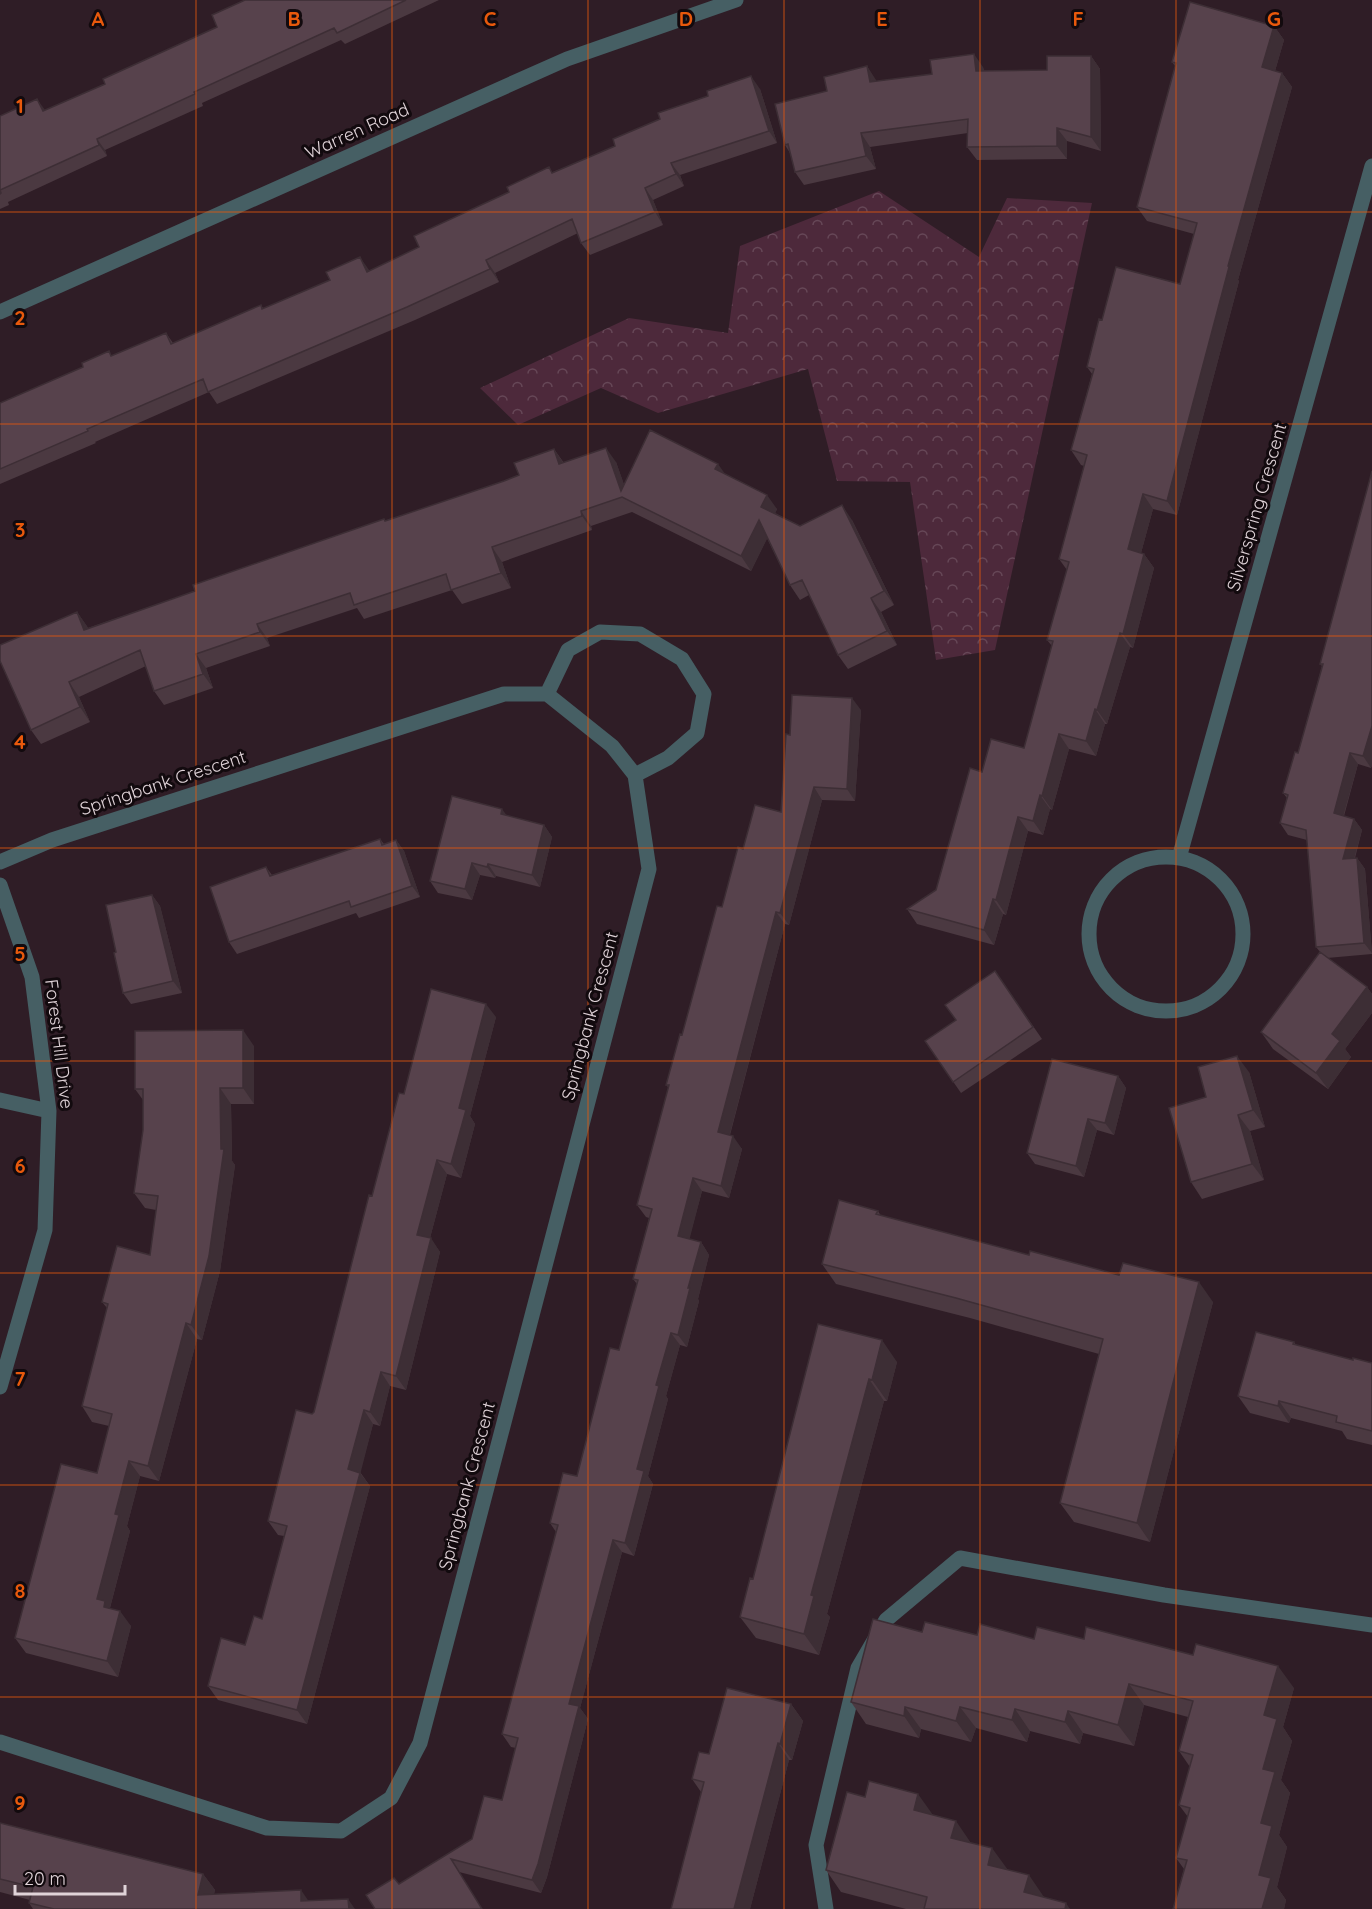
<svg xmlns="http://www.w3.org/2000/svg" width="1372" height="1909" font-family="Quicksand,sans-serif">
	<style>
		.forest { fill: url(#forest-crowns) }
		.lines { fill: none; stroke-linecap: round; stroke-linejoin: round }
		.lane { stroke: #465f64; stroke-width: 15 }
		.street { stroke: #465f64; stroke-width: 15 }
		.wall { fill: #4b3941 }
		.shaded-wall { fill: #3d2e35 }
		.building { fill: #57424c; stroke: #3d2e35; stroke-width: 1.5 }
		.grid { fill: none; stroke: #e8590c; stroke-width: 1.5; stroke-opacity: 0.55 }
		.labels { text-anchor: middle; stroke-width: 6; stroke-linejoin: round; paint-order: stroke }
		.street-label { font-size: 18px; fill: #e0d3d8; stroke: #120a0e }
		.grid-label { font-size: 20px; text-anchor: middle; font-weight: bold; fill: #e8590c; stroke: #120a0e; stroke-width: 6; stroke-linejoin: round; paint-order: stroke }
	</style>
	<defs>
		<pattern id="forest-crowns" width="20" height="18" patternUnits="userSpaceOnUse" patternTransform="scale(1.5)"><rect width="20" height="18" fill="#4d293b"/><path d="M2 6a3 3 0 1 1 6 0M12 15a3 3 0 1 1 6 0" fill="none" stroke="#664757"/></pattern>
	</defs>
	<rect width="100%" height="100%" fill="#2f1d26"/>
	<!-- forest -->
	<path class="forest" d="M879,191L979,257L1007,198L1092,203L995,650L936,660L910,482L837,481L808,369L658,413L601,388L518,425L480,388L629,318L728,333L740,246Z"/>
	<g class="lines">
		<!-- lane -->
		<path class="lane" d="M826,1909L816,1845L858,1668L886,1620L960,1558L1164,1595L1372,1625"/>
		<!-- street -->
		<path class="street" d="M0,312L567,59L736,0
			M547,694L568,650L600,632L640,634L682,659L704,694L697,733L668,758L635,775
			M1089 934a77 77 0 1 1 154 0a77 77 0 1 1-154 0Z
			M1179,858L1372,166
			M0,862L52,840L504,694H547L612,746L635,775L649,869L420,1743L391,1798L341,1831L267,1828L0,1742
			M0,885L32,977L49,1111L45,1230L0,1387
			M0,1100L49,1111"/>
	</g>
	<!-- wall -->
	<path class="wall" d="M245,0H439L345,44L341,40L202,103L203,106L105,150L107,156L8,202L9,205L0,209V116L45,110L105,84L217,27Z
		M1274,26L1284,40L1275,71L1282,73L1292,87L1238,280L1239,281L1177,515L1153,509L1141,553L1144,554L1154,568L1133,648L1130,647L1107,724H1105L1096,756L1069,749L1052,810L1050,809L1043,835L1028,831L1006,915L1003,914L994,945L917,924L907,909L936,890L982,772L1024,748L1052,646L1047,640L1067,570L1059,559L1084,466L1081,465L1071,450L1092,374L1087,367L1102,320L1180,284L1194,234L1147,221L1137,207L1175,66L1172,62Z
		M1091,56L1100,69L1101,151L1067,141V159L977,160L967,147L968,133L870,147L876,169L804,185L795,172L790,153L785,145L827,91L867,66L876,82L983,67L984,71L1047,70Z
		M760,89L777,143L680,175L684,186L653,200L663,225L590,255L581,243L578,233L495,273L499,282L415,320L217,404L209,392L95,442L96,443L0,484V403L166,333L173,343L261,305L263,308L369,271L419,247L553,172Z
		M554,449L564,463L616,462L624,485L725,474L777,509L775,513L800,526L852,520L894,605L881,612L897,645L848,669L838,655L809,595L800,600L790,585L767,538L751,571L632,512L591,526L592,530L502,562L511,588L462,604L452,590L364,619L357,608L267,638L270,646L206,668L213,688L164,705L154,691L146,666L79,697L90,722L41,744L31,730L77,612L88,628L195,591L386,521L504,481L519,475Z
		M1372,471V765L1371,768L1358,764L1344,816L1354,819L1362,830L1355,858H1357L1365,869L1372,954L1327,958L1367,987L1372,994V1013L1345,1049L1351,1057L1328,1089L1273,1049L1261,1032L1321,953L1316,947L1307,840L1288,835L1280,823L1287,798L1283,793L1298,753L1322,666L1320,664Z
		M861,710L855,801L822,800L789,925L785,924L730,1135L742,1149L729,1198L702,1191L689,1239L701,1242L709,1255L698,1299L699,1301L687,1347L680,1345L666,1396L668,1399L648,1476L653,1484L634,1556L622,1552L580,1708L588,1719L547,1877L541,1893L459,1872L399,1884L472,1839L502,1800L516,1748L511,1747L502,1734L556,1532L550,1523L577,1476L619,1350L637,1284L633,1279L649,1218L646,1217L637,1205L669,1088L666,1085L722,907L743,849L781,812L790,735Z
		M507,816L544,825L552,837L540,887L496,876L495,878L480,875L472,900L438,893L430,881Z
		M380,839L384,844L396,840L404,851L420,897L359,918L356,913L237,954L229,942L266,867L272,875Z
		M152,895L160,906L182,993L131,1004L123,993L116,952Z
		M995,971L1042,1039L961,1093L925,1041L956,1020Z
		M496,1017L470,1116L475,1124L461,1178L447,1174L430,1238L440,1252L406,1390L390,1386L380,1426L373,1424L360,1472L370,1486L307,1724L218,1700L208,1686L245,1645L262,1619L284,1536L278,1535L268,1521L314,1412L372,1196L404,1094Z
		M254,1046V1104H231L232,1161L235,1165L220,1271L202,1340L197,1339L159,1481L140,1476L127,1526L130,1531L110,1608L131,1626L118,1677L26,1653L15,1638L97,1473L109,1426L92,1422L82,1406L107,1308L102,1302L150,1255L156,1210L145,1208L134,1193L143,1130V1100L135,1089Z
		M1249,1072L1265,1127L1250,1131L1264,1180L1202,1199L1191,1182L1206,1097Z
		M1118,1076L1126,1088L1114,1135L1097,1130L1084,1177L1035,1164L1027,1153Z
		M878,1211L881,1216L1029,1255L1213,1302L1150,1542L1074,1522L1060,1503L1099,1354L970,1318L836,1284L822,1264Z
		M818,1324L897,1362L887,1401H884L827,1614L830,1617L819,1655L756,1638L740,1617L753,1579Z
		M1294,1342L1296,1345L1353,1360L1372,1363V1445L1347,1439L1342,1431L1291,1418L1289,1423L1250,1413L1238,1396Z
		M922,1632L1034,1639H1084L1294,1688L1283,1727L1292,1741L1281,1780L1290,1793L1279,1835L1287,1847L1277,1887L1286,1900L1284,1909H1173L1184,1869L1176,1858L1188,1817L1179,1805L1190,1767L1179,1751L1188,1717L1144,1705L1134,1746L1083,1733L1080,1744L1030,1731L1027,1742L976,1728L971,1742L921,1729L919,1738L866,1724L851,1702Z
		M791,1704L803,1721L792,1760H789L750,1909H671L701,1792L692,1779L709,1754Z
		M933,1815L1044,1897L1070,1909H906L841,1892L826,1870Z
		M0,1823L203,1874L215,1890L214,1894L308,1901L355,1909H33L29,1903L30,1900L0,1892Z"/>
	<!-- shaded-wall -->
	<path class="shaded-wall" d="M1274,26L1284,40L1272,81L1262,67Z
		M974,54L983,67L986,84L976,71Z
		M1091,56L1100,69L1101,151L1091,137Z
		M867,66L876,80L880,96L870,82Z
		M1282,73L1292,87L1238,280L1239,281L1177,515L1167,501L1228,266Z
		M751,76L760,89L777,143L769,131Z
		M37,99L45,110L50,123L43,111Z
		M1057,128L1067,141V159L1057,146Z
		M861,133L870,147L876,169L866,156Z
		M97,139L105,150L107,156L99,145Z
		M671,163L680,175L684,186L676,174Z
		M645,188L653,200L663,225L655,212Z
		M360,257L369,270L375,284L367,272Z
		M486,260L495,273L499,282L490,269Z
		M606,448L616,462L630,501L621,491Z
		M554,449L564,464H559Z
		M718,464L728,478L715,469Z
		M1143,494L1153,509L1138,564L1128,549Z
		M767,495L777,509L772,521L761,507Z
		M842,505L852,520L894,605L884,591Z
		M581,511L591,526L592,530L582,516Z
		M759,520L769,535L751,571L741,556Z
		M492,547L502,562L511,588L501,573Z
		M1144,554L1154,568L1133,648L1123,634Z
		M871,598L881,612L897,645L887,631Z
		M77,612L87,626L94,644L84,630Z
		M257,624L267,638L270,646L260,632Z
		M1120,633L1130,647L1107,724L1097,710Z
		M196,654L206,668L213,688L203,674Z
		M69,682L79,697L90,722L80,707Z
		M852,698L861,710L855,801L847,789Z
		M1095,709L1105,724L1096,756L1086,741Z
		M1372,726V765L1371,768L1363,756Z
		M1059,734L1069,749L1052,810L1042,796Z
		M1350,753L1358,764L1341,824L1334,813Z
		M814,787L822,800L789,925L780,913Z
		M1040,795L1050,809L1043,835L1033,821Z
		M502,809L510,820L501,814Z
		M1018,817L1028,831L1006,915L996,900Z
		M1354,819L1362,830L1351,870L1343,859Z
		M544,825L552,837L540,887L532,875Z
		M396,840L404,851L420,897L412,886Z
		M1357,858L1365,869L1372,953L1364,943Z
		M472,863L480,875L472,900L465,889Z
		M488,864L496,876L495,878L487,867Z
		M152,895L160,906L182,993L173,981Z
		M993,899L1003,914L994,945L984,930Z
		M776,912L785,924L727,1145L718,1132Z
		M1367,987L1372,994V1013L1345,1049L1351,1057L1328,1089L1316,1073L1332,1034Z
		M486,1004L496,1017L470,1116L475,1124L461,1178L451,1164L459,1108Z
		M243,1030L254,1046V1104L243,1088Z
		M1237,1056L1249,1072L1265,1127L1253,1110Z
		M1118,1076L1126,1088L1114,1135L1105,1123Z
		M220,1088L231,1104L232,1161L235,1165L220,1271L202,1340L191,1325L221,1149Z
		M1238,1115L1250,1131L1264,1180L1252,1164Z
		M1088,1119L1097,1130L1084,1177L1076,1166Z
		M733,1136L742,1149L729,1198L721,1186Z
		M437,1160L447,1174L427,1249L417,1235Z
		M693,1178L702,1191L687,1249L678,1236Z
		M431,1238L440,1252L406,1390L396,1376Z
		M701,1242L709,1255L698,1299L699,1301L687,1347L678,1335L688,1288Z
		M1199,1282L1213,1302L1150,1542L1137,1523Z
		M186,1323L197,1339L159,1481L148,1466Z
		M671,1333L680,1345L666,1396L668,1399L648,1476L653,1484L634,1556L625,1543L637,1469L656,1385Z
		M882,1340L897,1362L887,1401L872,1380Z
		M381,1372L390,1386L380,1426L370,1412Z
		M869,1379L884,1401L827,1614L830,1617L819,1655L804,1634L811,1595Z
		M1279,1401L1291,1418L1289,1423L1278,1406Z
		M364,1410L373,1424L358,1483L348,1469Z
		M129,1461L140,1476L127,1526L130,1531L108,1615L97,1599L115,1514Z
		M360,1473L370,1486L307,1724L297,1710Z
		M613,1540L622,1552L580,1708L588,1719L547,1877L541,1893L532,1880L569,1704Z
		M120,1611L131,1626L118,1677L107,1661Z
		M1278,1666L1294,1688L1283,1727L1292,1741L1281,1780L1290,1793L1279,1835L1287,1847L1277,1887L1286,1900L1284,1909H1262L1259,1875L1263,1769L1264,1715Z
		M1129,1684L1144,1705L1134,1746L1118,1725Z
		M791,1704L803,1721L792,1760L780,1744Z
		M905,1707L921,1729L919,1738L904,1716Z
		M960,1707L976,1728L971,1742L956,1721Z
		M1015,1709L1030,1731L1027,1742L1012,1720Z
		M1068,1711L1083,1733L1080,1744L1065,1722Z
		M778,1743L789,1760L750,1909H734Z
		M918,1794L933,1815L914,1810Z
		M956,1821L971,1843L951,1838Z
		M992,1848L1008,1870L988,1865Z
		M203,1874L215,1890L210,1909L198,1895Z
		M1029,1875L1044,1897L1024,1892Z
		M301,1890L312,1906L301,1901Z
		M348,1899L355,1909H349Z
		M1066,1903L1070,1909H1065Z"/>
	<!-- building -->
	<path class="building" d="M245,0H406L337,33L334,28L194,92L195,94L97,139L99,145L0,190L1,193L0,194V116L37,99L43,111L105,84L103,79L217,27L212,15Z
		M1190,2L1274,26L1262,67L1282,73L1228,266L1229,267L1167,501L1143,494L1128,549L1144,554L1123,634L1120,633L1097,710L1095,709L1086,741L1059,734L1042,796L1040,795L1033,821L1018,817L996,900L993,899L984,930L907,909L936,890L970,768L982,772L991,739L1024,748L1053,641L1047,640L1069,562L1059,559L1087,455L1071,450L1094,369L1087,367L1099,319L1102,320L1116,267L1180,284L1197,223L1137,207L1176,63L1172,62Z
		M974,54L976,71L1047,70V56H1091V137L1057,128V146L967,147L968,119L861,133L866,156L795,172L788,144L785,145L775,104L827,91L824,77L867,66L870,82L932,74L930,60Z
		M751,76L769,131L671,163L676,174L645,188L655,212L581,243L572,219L486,260L490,269L407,307L208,392L203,379L87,429L88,431L0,469V403L83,367L82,363L109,351L111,356L166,333L171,344L261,305L262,309L330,280L326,272L360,257L367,272L419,247L414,236L509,192L507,187L549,167L552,173L615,146L613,139L660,119L658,113L708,96L707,91Z
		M650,430L718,464L715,469L767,495L761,507L800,526L842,505L884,591L871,598L887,631L838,655L802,580L790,585L759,520L741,556L622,497L581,511L582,516L492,547L501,573L451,590L446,574L354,605L350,593L257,624L260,632L196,654L203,674L154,691L140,650L69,682L80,707L31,730L0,661V645L77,612L84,630L195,591L193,585L384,519L385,521L504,481L519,475L514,463L554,449L559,464L606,448L621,491Z
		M1372,471V726L1363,756L1350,753L1334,813L1354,819L1343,859L1357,858L1364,943L1316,947L1306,830L1280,823L1288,795L1283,793L1295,752L1298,753L1323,664H1320Z
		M792,695L852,698L847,789L814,787L780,913L776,912L718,1132L733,1136L721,1186L693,1178L678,1236L701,1242L688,1288H690L678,1335L671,1333L656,1385L659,1386L637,1469L644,1471L625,1543L613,1540L569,1704L579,1706L538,1864L532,1880L451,1859L482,1909H375L366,1895L394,1878L399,1884L472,1839L484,1796L502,1800L518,1738L502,1734L558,1525L550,1523L563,1473L577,1476L610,1348L619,1350L638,1280L633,1279L652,1209L637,1205L669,1085H666L680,1034L682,1035L717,906L722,907L738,847L743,849L755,805L781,812L786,734L790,735Z
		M452,796L502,809L501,814L544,825L532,875L488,864L487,867L472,863L465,889L430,881Z
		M380,839L382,845L396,840L412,886L351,907L349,901L229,942L210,887L266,867L270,876Z
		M152,895L173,981L123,993L114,953L116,952L106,905Z
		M1320,952L1367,987L1332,1034L1340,1041L1316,1073L1261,1032Z
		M995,971L1033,1027L953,1082L925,1041L956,1020L945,1005Z
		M431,989L486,1004L459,1108L466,1110L451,1164L437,1160L417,1235L431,1238L396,1376L381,1372L370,1412L364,1410L348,1469L360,1473L297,1710L208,1686L221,1638L245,1645L254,1616L262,1619L287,1526L268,1521L296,1410L312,1414L314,1412L369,1195L372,1196L399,1093L404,1094Z
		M243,1030V1088H220L221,1149H224L209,1256L191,1325L186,1323L148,1466L129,1461L115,1514L119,1515L97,1599L105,1601L104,1607L120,1611L107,1661L15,1638L61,1464L97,1473L112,1414L82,1406L108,1304L102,1302L117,1246L150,1255L158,1196L134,1193L143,1130V1089H135V1031Z
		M1237,1056L1253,1110L1238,1115L1252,1164L1191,1182L1169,1108L1206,1097L1198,1067Z
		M1052,1059L1118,1076L1105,1123L1088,1119L1076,1166L1027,1153Z
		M839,1200L878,1211L876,1214L1029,1255L1030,1251L1119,1275L1123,1263L1199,1282L1137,1523L1060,1503L1103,1339L956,1298L822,1264Z
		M818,1324L882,1340L872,1380L869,1379L811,1595L814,1596L804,1634L740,1617L750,1578L753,1579Z
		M1256,1332L1294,1342L1293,1344L1353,1360V1358L1372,1363V1431L1336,1422L1337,1416L1279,1401L1278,1406L1238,1396Z
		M873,1619L922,1632L925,1622L977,1635L980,1624L1034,1639L1037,1627L1084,1639L1086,1627L1193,1655L1196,1644L1278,1666L1264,1715L1277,1719L1263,1769L1275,1772L1261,1823L1272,1826L1259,1875L1271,1878L1262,1909H1173L1187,1860L1176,1858L1190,1808L1179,1805L1193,1755L1179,1751L1193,1701L1129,1684L1118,1725L1068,1711L1065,1722L1015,1709L1012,1720L960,1707L956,1721L905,1707L904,1716L851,1702Z
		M727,1688L791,1704L780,1744L778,1743L734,1909H671L704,1782L692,1779L699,1752L709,1754Z
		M869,1781L918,1794L914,1810L956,1821L951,1838L992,1848L988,1865L1029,1875L1024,1892L1066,1903L1065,1909H924L927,1897L826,1870L847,1792L865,1797Z
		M0,1823L203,1874L198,1895L301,1890V1901L348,1899L349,1909H54L29,1903L33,1887L0,1879Z"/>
	<!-- grid -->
	<path class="grid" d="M196,0V1909M392,0V1909M588,0V1909M784,0V1909M980,0V1909M1176,0V1909M0,212H1372M0,424H1372M0,636H1372M0,848H1372M0,1061H1372M0,1273H1372M0,1485H1372M0,1697H1372"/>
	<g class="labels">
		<!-- street labels -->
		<g class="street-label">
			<text transform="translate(357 131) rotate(-24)" y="6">Warren Road</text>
			<text transform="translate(1257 507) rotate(-74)" y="6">Silverspring Crescent</text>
			<text transform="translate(163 783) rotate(-18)" y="6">Springbank Crescent</text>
			<text transform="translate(590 1016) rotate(-75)" y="6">Springbank Crescent</text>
			<text transform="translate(59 1044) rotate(83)" y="6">Forest Hill Drive</text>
			<text transform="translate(467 1486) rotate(-75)" y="6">Springbank Crescent</text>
		</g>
	</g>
	<g class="grid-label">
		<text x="98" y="26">A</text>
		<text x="294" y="26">B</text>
		<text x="490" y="26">C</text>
		<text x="686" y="26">D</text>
		<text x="882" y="26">E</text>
		<text x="1078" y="26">F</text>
		<text x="1274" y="26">G</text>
		<text x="20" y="113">1</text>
		<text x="20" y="325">2</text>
		<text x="20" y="537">3</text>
		<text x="20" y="749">4</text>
		<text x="20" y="961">5</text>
		<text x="20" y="1173">6</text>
		<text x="20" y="1386">7</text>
		<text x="20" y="1598">8</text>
		<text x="20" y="1810">9</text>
	</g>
	<!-- scale -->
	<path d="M15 1885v9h110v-9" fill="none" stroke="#e0d3d8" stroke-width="3"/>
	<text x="24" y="1885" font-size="18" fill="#e0d3d8" stroke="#120a0e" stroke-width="4.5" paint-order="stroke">20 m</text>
</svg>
